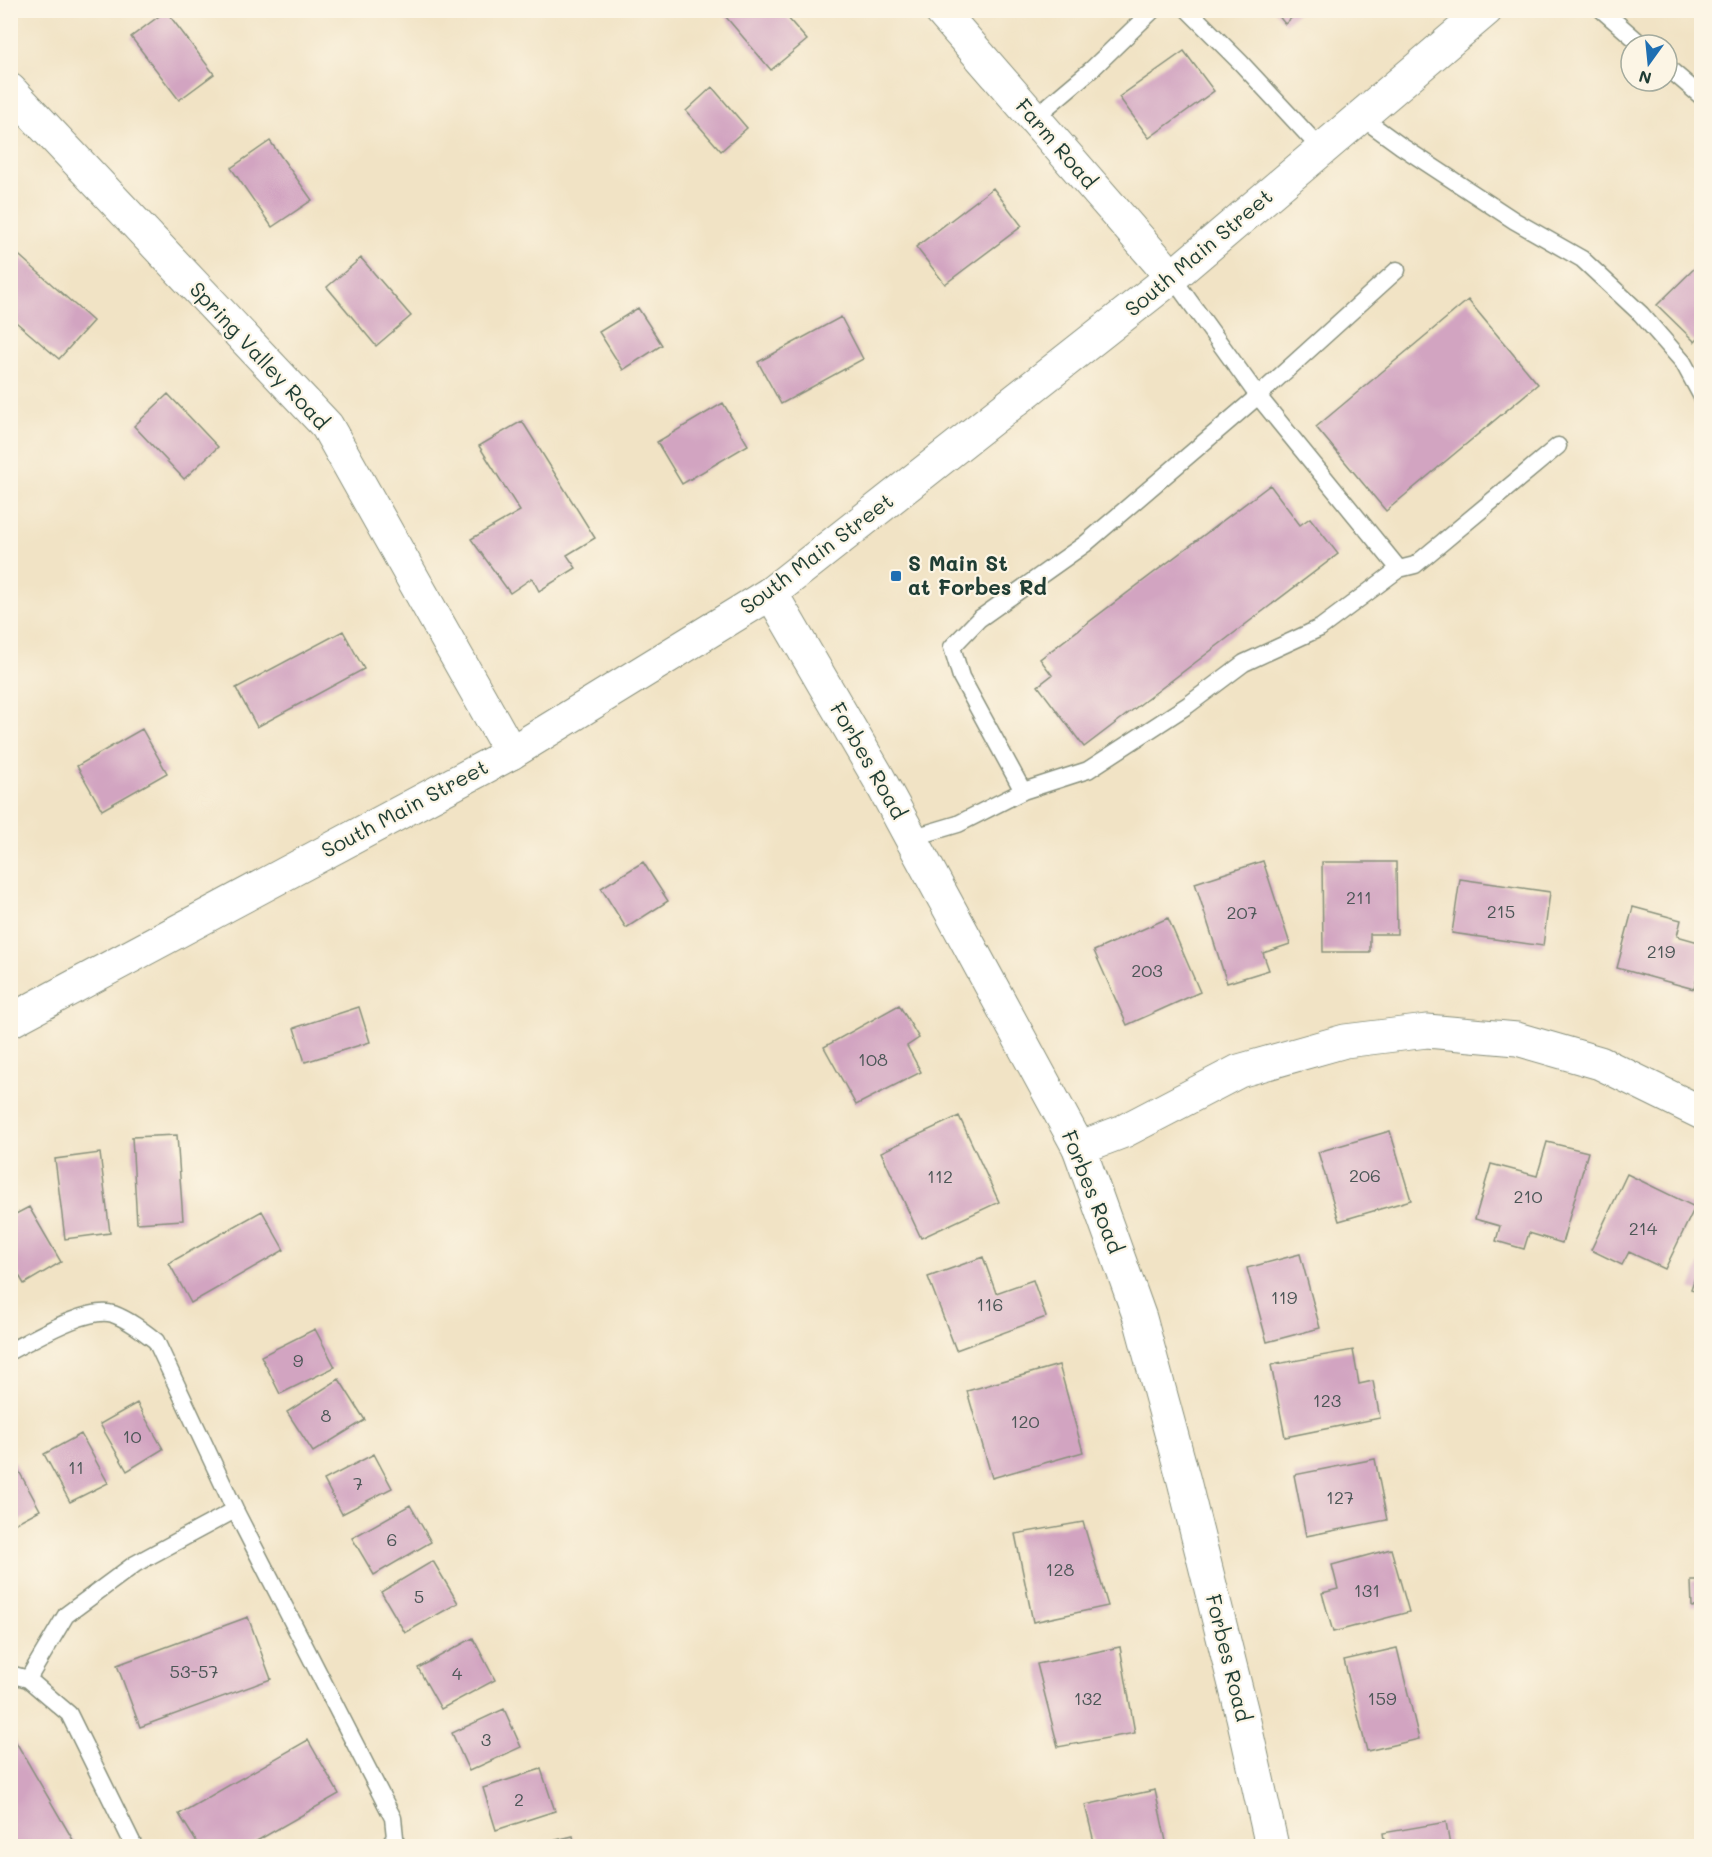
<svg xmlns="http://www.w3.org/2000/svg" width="1712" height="1857" font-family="Mali,sans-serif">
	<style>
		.building { fill: #d2a4c1 }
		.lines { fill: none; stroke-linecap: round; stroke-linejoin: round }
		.service-casing { stroke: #88907c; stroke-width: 19 }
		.minor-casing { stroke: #88907c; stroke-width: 35 }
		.tertiary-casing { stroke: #88907c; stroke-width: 35 }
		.primary-casing { stroke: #88907c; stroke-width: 35 }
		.service { stroke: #fff; stroke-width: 16 }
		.minor { stroke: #fff; stroke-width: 33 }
		.tertiary { stroke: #fff; stroke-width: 33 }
		.primary { stroke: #fff; stroke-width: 33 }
		.poi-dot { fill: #1f6fb2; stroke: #fcf5e5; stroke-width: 2 }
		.labels { text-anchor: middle; stroke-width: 4.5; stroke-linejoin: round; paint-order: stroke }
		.number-label { font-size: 18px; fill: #4c5757 }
		.street-label { font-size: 21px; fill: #1f3d34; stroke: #fcf5e5 }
		.poi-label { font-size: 21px; font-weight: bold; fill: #1f3d34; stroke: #fcf5e5; text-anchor: start }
	</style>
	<rect width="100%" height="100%" fill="#fcf5e5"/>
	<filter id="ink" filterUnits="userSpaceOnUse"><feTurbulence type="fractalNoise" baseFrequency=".0167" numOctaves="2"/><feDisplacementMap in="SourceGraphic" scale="12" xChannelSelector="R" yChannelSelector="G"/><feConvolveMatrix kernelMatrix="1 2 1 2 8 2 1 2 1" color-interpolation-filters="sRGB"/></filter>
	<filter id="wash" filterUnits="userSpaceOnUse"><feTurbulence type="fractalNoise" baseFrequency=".008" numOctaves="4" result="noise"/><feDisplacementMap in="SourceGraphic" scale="24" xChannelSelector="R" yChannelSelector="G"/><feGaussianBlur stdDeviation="1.35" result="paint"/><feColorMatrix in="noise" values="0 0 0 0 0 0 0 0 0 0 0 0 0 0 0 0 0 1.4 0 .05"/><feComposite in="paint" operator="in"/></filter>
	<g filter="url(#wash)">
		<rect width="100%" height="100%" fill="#f1e3c5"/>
		<g id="blocks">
			<!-- building -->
			<path class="building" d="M720,10H781L807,40L771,70Z
				M1274,10H1300L1285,24Z
				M166,11L214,74L179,100L131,37Z
				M1184,51L1214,91L1149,138L1119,97Z
				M712,87L747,128L721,151L686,111Z
				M270,141L312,200L272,227L231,168Z
				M993,188L1022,226L945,284L916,247Z
				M12,249L93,321L59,359L10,317Z
				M361,258L411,316L376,346L327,287Z
				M1702,261V335L1695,342L1657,305Z
				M1468,300L1538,384L1386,511L1316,427Z
				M638,308L662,345L623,370L599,332Z
				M841,317L863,359L781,404L758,362Z
				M168,394L218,447L184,479L134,426Z
				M723,403L748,445L682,484L657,442Z
				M522,421L595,538L567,555L576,568L539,591L532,578L510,593L471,539L520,511L479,446Z
				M1270,485L1300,525L1310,518L1338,554L1084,747L1038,686L1052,675L1040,659Z
				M343,631L364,669L257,727L236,688Z
				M142,729L167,773L102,810L77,766Z
				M1263,861L1290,944L1263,953L1269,970L1227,983L1195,883Z
				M643,862L668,901L626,928L601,888Z
				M1322,862H1396L1397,934H1370V952H1323Z
				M1460,879L1550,892L1543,946L1452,933Z
				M1633,907L1681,920L1677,936L1702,943V961L1694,989L1617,968Z
				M1168,918L1200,992L1127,1025L1094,951Z
				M899,1005L919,1038L907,1046L921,1072L856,1105L824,1047Z
				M359,1007L370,1042L305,1062L294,1028Z
				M959,1116L999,1202L921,1238L881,1152Z
				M1390,1131L1411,1200L1339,1221L1318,1152Z
				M177,1135L183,1220L137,1223L132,1137Z
				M1547,1142L1588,1152L1562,1243L1529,1233L1524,1249L1496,1241L1500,1226L1475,1219L1491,1164L1537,1176Z
				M100,1153L110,1233L65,1239L55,1159Z
				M1627,1174L1695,1207L1665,1269L1629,1252L1622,1265L1591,1250Z
				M29,1207L61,1262L24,1284L10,1260V1217Z
				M262,1211L284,1250L191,1303L169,1263Z
				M1300,1254L1320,1328L1267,1342L1247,1268Z
				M983,1257L996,1293L1033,1280L1046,1317L956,1350L928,1277Z
				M1701,1260L1702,1261V1293L1691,1289Z
				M315,1329L335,1367L280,1394L261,1356Z
				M1353,1350L1359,1384L1373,1381L1380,1418L1285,1437L1271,1365Z
				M1059,1365L1083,1452L992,1478L967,1391Z
				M339,1379L365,1420L313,1452L287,1412Z
				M137,1403L163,1449L127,1471L100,1424Z
				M81,1434L108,1483L70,1502L44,1454Z
				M374,1454L392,1488L342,1514L324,1480Z
				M1375,1459L1387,1520L1306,1536L1294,1475Z
				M14,1462L40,1510L10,1526V1464Z
				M410,1505L431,1542L374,1575L352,1538Z
				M1083,1522L1108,1606L1033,1622L1015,1534Z
				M1391,1549L1409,1612L1333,1632L1322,1593L1338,1589L1332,1565Z
				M433,1561L458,1603L405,1633L381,1592Z
				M1691,1581H1702V1606L1692,1607Z
				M248,1617L271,1679L140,1727L117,1665Z
				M473,1638L495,1680L441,1709L418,1668Z
				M1120,1647L1135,1733L1058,1747L1037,1664Z
				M1397,1648L1419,1739L1367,1751L1344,1660Z
				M504,1709L521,1747L469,1771L452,1733Z
				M13,1737L76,1845L74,1846H10V1739Z
				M308,1740L339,1794L248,1846H199L179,1814Z
				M541,1769L555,1811L496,1830L483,1788Z
				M1155,1790L1167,1846H1095L1085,1805Z
				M1446,1822L1450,1846H1385L1383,1833Z
				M573,1836L575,1846H531Z"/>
		</g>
	</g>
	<g filter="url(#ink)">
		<use href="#blocks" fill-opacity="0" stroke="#88907c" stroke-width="1.5"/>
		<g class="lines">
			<defs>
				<path id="service" d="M1188,10L1241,63L1322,150
					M1602,10L1642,45
					M1667,67L1702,97
					M1361,117L1401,146L1515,221L1582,259L1641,314L1683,362L1702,397
					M1034,118L1092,69L1153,10
					M1172,277L1258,396L1397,270
					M1023,791L961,677L952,647L979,619L1085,544L1258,396L1399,569
					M911,838L958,824L1023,791L1088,770L1188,705L1244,663L1320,628L1399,569L1415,565L1558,446
					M10,1351C34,1339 88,1306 113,1314C129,1320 143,1331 156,1341L235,1510L393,1818L395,1837L389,1846
					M10,1674L28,1679L69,1714L134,1846
					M28,1679L66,1615L135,1564L235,1510"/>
				<path id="minor" d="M940,10L1172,277
					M10,90L327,426L511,753
					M1079,1148L1124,1131L1239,1071L1345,1041L1427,1031L1517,1039L1600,1063L1702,1113"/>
				<path id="tertiary" d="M771,593L878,777L1079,1148L1140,1318L1184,1481L1243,1717L1272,1846"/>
				<path id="primary" d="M10,1021L511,753L771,593L1172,277L1486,10"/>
			</defs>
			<!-- service casing -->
			<use href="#service" class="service-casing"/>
			<!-- minor casing -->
			<use href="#minor" class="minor-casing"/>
			<!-- tertiary casing -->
			<use href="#tertiary" class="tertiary-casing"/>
			<!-- primary casing -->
			<use href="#primary" class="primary-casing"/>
			<!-- service -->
			<use href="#service" class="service"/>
			<!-- minor -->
			<use href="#minor" class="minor"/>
			<!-- tertiary -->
			<use href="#tertiary" class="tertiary"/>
			<!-- primary -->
			<use href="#primary" class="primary"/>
		</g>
	</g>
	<!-- markers -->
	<rect class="poi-dot" x="890" y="570" width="12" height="12" rx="3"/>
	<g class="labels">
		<!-- number labels -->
		<g class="number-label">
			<text x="1359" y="904">211</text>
			<text x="1501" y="918">215</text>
			<text x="1242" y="919">207</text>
			<text x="1661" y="958">219</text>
			<text x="1147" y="977">203</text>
			<text x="873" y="1066">108</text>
			<text x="1365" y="1182">206</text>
			<text x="940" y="1183">112</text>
			<text x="1528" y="1203">210</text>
			<text x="1643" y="1235">214</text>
			<text x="1284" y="1304">119</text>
			<text x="990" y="1311">116</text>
			<text x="298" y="1367">9</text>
			<text x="1327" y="1407">123</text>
			<text x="326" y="1422">8</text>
			<text x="1025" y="1428">120</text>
			<text x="132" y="1443">10</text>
			<text x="76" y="1474">11</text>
			<text x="358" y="1490">7</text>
			<text x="1340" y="1504">127</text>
			<text x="392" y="1546">6</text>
			<text x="1060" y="1576">128</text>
			<text x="1367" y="1597">131</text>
			<text x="419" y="1603">5</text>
			<text x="194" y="1678">53-57</text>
			<text x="457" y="1680">4</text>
			<text x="1088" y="1705">132</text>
			<text x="1382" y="1705">159</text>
			<text x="486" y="1746">3</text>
			<text x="519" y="1806">2</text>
		</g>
		<!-- street labels -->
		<g class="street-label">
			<text transform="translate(1056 144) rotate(49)" y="7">Farm Road</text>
			<text transform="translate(1199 253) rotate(-40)" y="7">South Main Street</text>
			<text transform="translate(259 356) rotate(47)" y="7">Spring Valley Road</text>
			<text transform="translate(817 554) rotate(-37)" y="7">South Main Street</text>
			<text transform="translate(868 761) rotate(60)" y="7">Forbes Road</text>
			<text transform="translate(405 809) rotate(-28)" y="7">South Main Street</text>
			<text transform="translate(1092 1192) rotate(68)" y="7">Forbes Road</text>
			<text transform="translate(1228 1658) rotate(76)" y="7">Forbes Road</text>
		</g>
		<!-- poi labels -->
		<g class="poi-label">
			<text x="908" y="571">S Main St<tspan x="908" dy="24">at Forbes Rd</tspan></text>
		</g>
	</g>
	<!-- margin -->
	<rect width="1712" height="1857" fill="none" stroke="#fcf5e5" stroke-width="36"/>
	<!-- north arrow -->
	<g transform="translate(1649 63) rotate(195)"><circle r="28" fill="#fcf5e5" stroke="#a4ab9e" stroke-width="1.5"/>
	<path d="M0-4.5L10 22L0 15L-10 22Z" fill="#1f6fb2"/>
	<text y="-9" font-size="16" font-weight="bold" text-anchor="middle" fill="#1f3d34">N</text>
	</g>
</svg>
